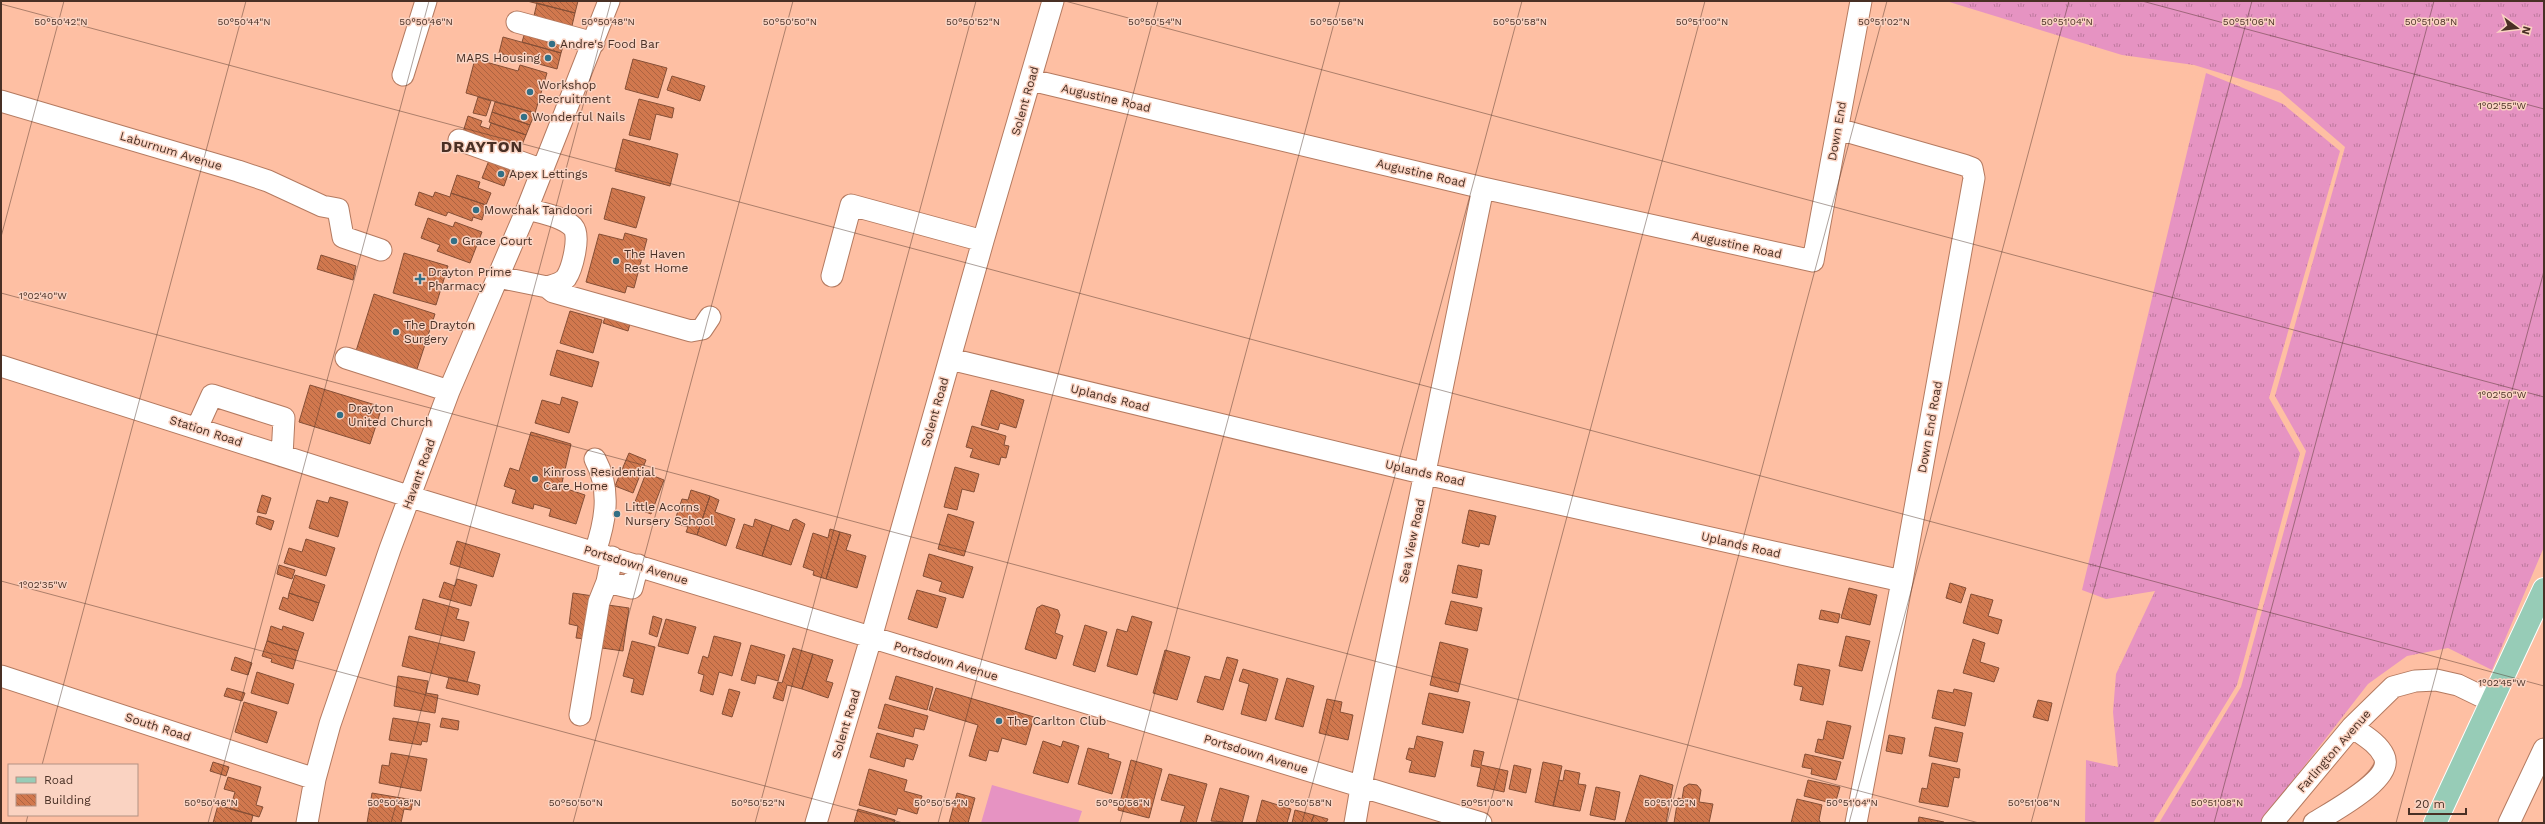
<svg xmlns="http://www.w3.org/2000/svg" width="2545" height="824" font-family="'Work Sans',sans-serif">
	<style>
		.grass { fill: url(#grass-tufts) }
		.garden { fill: #e693c2 }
		.building { fill: url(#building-back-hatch); stroke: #854f36 }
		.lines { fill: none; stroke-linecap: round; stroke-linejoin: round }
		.minor-casing { stroke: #b47a60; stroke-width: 23 }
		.major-casing { stroke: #fff; stroke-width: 24 }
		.minor { stroke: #fff; stroke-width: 21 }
		.major { stroke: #97ccb7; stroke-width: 22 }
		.ticks { fill: none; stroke: #493025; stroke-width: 1; stroke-opacity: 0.45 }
		.poi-dot { fill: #337086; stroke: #fad3c2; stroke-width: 1.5 }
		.labels { text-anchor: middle; stroke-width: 3; stroke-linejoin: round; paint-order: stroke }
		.poi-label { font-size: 12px; fill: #493025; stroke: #fad3c2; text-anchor: start }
		.street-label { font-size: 12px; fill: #493025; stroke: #fad3c2 }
		.district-label { font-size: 16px; font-weight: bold; letter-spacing: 1px; fill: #493025; stroke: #fad3c2 }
		.ticks-label { font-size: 10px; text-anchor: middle; fill: #493025; stroke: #fad3c2; stroke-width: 3; stroke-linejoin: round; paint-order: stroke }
	</style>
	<defs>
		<pattern id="grass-tufts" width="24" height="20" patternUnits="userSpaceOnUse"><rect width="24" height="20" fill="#e693c2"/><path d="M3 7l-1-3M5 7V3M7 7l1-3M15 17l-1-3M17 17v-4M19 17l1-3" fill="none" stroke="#bc789d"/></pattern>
		<pattern id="building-back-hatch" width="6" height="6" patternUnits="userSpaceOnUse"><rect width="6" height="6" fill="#d1784e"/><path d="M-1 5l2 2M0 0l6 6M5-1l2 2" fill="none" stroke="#ac6341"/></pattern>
	</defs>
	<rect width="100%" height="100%" fill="#febfa3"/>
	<!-- grass -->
	<path class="grass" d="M1946,1H2544V547L2492,670L2448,648L2407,656L2368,684L2260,823H2159L2241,687L2306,451L2275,396L2345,147L2280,91L2194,65L2122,55Z
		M2206,73L2283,104L2340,151L2269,398L2300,453L2237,685L2153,823H2085L2086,760L2118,767L2113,712L2116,674L2155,591L2106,599L2082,590Z"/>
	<!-- garden -->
	<path class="garden" d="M992,785L1082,811L1078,823H981Z"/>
	<!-- building -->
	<path class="building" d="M527,1H578L575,13Z
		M537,3L575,13L571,30L533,20Z
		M526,29L565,40L561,53L522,42Z
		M503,37L561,53L557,69L499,53Z
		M475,59L518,71L520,65L547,73L535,113L466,93Z
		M633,59L667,68L658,98L625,89Z
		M672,76L705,86L700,101L667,90Z
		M478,97L491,101L486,116L473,113Z
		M639,99L674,108L672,118L656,114L650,140L629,135Z
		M495,102L535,113L530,125L492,112Z
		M492,112L530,125L526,135L489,122Z
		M468,116L482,121L480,126L489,129L491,123L526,135L519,152L463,132Z
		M623,139L678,154L670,186L615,171Z
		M490,158L511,166L504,186L482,178Z
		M457,175L480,182L478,188L491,193L486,205L451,193Z
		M612,188L645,197L636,228L604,219Z
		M419,192L433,197L435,192L450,197L451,193L486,205L482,220L473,217L472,221L448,212L446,216L415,205Z
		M428,218L453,227L455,222L482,232L470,263L437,251L440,245L421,238Z
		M625,233L647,239L634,288L627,286L625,293L586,282L599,234L623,240Z
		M404,253L448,266L436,305L393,293Z
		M321,255L356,266L353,280L317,269Z
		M374,294L435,314L417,369L356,351Z
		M570,311L602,320L593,353L560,343Z
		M607,313L631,320L628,331L603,323Z
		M557,350L599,362L592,387L550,375Z
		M310,385L382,407L370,444L299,422Z
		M991,390L1024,400L1016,428L1000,423L998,430L981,425Z
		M562,397L578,402L569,433L535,423L542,400L560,405Z
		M972,426L1006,436L1004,445L1009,446L1006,458L1001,457L999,465L970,457L973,449L966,447Z
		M531,432L571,444L561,487L585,495L576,524L549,516L551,509L534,504L533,509L512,503L516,490L504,486L510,468L519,471Z
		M629,453L646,460L633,493L615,486Z
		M955,467L979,474L974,492L962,489L957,510L944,507Z
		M646,473L664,480L651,514L633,507Z
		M691,490L710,496L697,535L686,532L688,527L674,523L682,499L688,500Z
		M262,495L271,498L266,514L257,512Z
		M710,496L719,500L715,512L735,519L726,546L697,535Z
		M330,497L348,502L338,537L309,528L317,500L328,503Z
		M1469,510L1496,516L1489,545L1480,543L1479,547L1462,543Z
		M948,514L974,522L964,556L938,549Z
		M258,516L274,521L271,530L256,524Z
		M755,519L772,525L762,556L736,548L744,524L753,527Z
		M796,519L805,524L791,565L762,556L772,525L789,531L793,520Z
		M830,529L840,532L826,579L813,575L814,571L803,567L813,533L828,538Z
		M840,532L851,535L846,550L866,556L857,588L826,579Z
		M306,539L335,548L326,576L284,563L289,548L302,552Z
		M457,541L500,554L493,577L450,564Z
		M929,554L973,567L963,598L939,591L942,582L923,576Z
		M279,565L295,570L292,579L277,574Z
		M1458,565L1482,570L1477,598L1452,593Z
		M295,575L325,585L319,603L289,593Z
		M457,579L477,585L471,606L439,597L444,582L455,586Z
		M1950,583L1966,588L1961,603L1946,598Z
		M1849,588L1877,595L1870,625L1841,618Z
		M917,590L946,598L937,628L908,619Z
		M289,593L319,603L313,621L279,609L283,597L288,599Z
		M573,593L593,596L587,639L576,638L578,626L569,624Z
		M1971,594L1993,600L1988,616L2002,620L1998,634L1963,623Z
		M423,599L459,609L456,619L469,622L464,641L415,629Z
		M1451,601L1482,608L1477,631L1445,624Z
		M601,604L629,608L623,651L595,647Z
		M1042,605L1058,610L1060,615L1055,633L1063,636L1056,659L1025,649L1037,608Z
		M1821,610L1840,614L1838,623L1819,619Z
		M653,616L662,619L657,637L649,634Z
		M1132,616L1152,622L1137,675L1107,666L1117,629L1127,632Z
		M666,619L696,627L688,654L658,646Z
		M1085,625L1107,632L1095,672L1073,665Z
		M271,626L282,630L283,626L304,633L298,651L267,641Z
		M409,636L475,652L467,682L402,666Z
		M714,636L741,643L732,676L719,672L713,695L700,691L704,675L698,673L703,656L708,658Z
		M1846,636L1870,641L1862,671L1839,666Z
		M1973,639L1985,643L1980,662L1999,668L1994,682L1963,673Z
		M267,641L298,651L293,669L271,662L272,659L262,656Z
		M632,641L655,647L643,695L631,692L634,679L623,676Z
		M1440,642L1468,649L1458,692L1430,685Z
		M751,645L785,655L778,681L757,675L755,684L741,680Z
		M793,648L813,654L802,689L787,685L783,701L773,698L778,682L782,683Z
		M1165,650L1190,657L1177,700L1153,693Z
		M813,654L833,660L826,681L833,683L828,698L802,689Z
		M235,657L252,663L248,675L231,670Z
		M1227,657L1238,660L1223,710L1197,702L1205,676L1220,680Z
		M1798,664L1830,670L1823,705L1800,700L1803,687L1794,685Z
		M1243,669L1278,679L1266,721L1241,714L1249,684L1239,681Z
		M257,672L294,684L288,704L251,693Z
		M398,676L428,681L426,693L438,695L435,713L394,706Z
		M896,676L933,687L927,710L889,699Z
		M449,677L480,685L478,695L446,688Z
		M1287,678L1314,686L1303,727L1275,719Z
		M227,688L245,693L242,701L224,696Z
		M936,688L1034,717L1026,745L1002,738L998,752L989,750L986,761L969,756L978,725L929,710Z
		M729,689L740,692L732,717L722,714Z
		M1954,689L1972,693L1965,726L1932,718L1938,690L1953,693Z
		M1429,693L1470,702L1463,733L1422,724Z
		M1327,699L1342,702L1340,712L1353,715L1348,740L1319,733Z
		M2038,700L2052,703L2048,721L2033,717Z
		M244,702L277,712L267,743L235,732Z
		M885,704L928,716L924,730L915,728L913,737L878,728Z
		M393,718L430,724L427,742L422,741L421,745L389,740Z
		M442,718L459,721L458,730L440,727Z
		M1827,721L1851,726L1843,759L1815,752L1818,739L1823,740Z
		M1935,727L1963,733L1957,762L1929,756Z
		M877,733L918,745L913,760L906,758L904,767L870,757Z
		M1889,735L1905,738L1902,754L1886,751Z
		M1417,736L1443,742L1435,777L1409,772L1412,761L1406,759L1409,748L1414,749Z
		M1043,741L1061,747L1063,741L1079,746L1068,783L1033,773Z
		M1088,748L1109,754L1108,758L1121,762L1112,794L1078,784Z
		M1474,750L1484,752L1481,765L1508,771L1504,792L1477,786L1481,768L1471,766Z
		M391,753L427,759L421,791L379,783L382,765L389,766Z
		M1805,754L1841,762L1836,780L1811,774L1812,769L1802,767Z
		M1131,760L1162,769L1149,818L1118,810Z
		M213,762L229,767L226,776L210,771Z
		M1543,762L1562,766L1553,806L1535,802Z
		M1932,763L1960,769L1959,778L1954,777L1948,807L1919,802L1922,788L1927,789Z
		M1514,765L1531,769L1526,793L1509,789Z
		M869,769L907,780L904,791L922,796L917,814L898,808L896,815L859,805Z
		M1565,770L1580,773L1578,784L1586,785L1580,811L1553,806L1559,780L1563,781Z
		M1169,774L1207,784L1196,823H1180L1185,806L1161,800Z
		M1640,775L1673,785L1666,823H1625Z
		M228,777L261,787L256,805L263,807L259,817L230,809L235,792L224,789Z
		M1808,780L1840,787L1835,804L1804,796Z
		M1689,784L1697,785L1701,790L1699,802L1713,804L1709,823H1674L1678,798L1682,799L1684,787Z
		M1596,787L1620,792L1615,820L1590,815Z
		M1220,788L1249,796L1242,823L1211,821Z
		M372,793L413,800L411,810L404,809L401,823H367Z
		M957,793L975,798L968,823H949Z
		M1797,799L1822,805L1819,820L1821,823H1791Z
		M1262,800L1291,809L1287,823H1256Z
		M218,805L253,815L251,823H213Z
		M858,809L895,820L894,823H854Z
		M1295,810L1314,815L1311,823H1292Z
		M1314,815L1328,819L1326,823H1311Z
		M1919,817L1944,822L1943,823H1918Z"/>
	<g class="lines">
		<defs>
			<path id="minor" d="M517,22L594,43
				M403,75L426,1
				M1031,80L1483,188L1813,261L1861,1
				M1,101L238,171L268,181L322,206L338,209L343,237L381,250
				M1838,129L1964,165L1972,168L1974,178L1902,581L1856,823
				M459,140L543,170
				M527,209C541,213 562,216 573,227C581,236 572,269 566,278C561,284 553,285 547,287
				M832,276L851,205L983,241
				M498,277L547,287L553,292L691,331L702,329L710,317
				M346,358L449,391
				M950,359L1426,474L1902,581
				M1,366L411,497L1481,823
				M197,428L212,395L284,418L282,456
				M595,459C611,489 606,520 595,552
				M607,582L632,588L638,565
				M1,676L315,779
				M580,715L599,602L607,582L612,557
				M307,823L315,779L330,724L390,549L449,391L527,209L609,1
				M816,823L871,638L983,241L1053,1
				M1355,823L1363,776L1483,188
				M2272,823L2352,727L2393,687L2415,681L2436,680L2458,685L2491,701
				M2314,823C2331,812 2395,779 2384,756C2378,743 2363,735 2352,727
				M2509,823L2544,749"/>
			<path id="major" d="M2435,823L2544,589"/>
		</defs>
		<!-- minor casing -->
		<use href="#minor" class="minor-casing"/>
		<!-- major casing -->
		<use href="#major" class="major-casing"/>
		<!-- minor -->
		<use href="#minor" class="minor"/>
		<!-- major -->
		<use href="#major" class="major"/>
	</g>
	<!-- ticks -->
	<path class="ticks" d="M1065,1L2544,397M2142,1L2544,109M1,4L2544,686M1,237L64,1M1,293L1979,823M1,581L903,823M42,765L246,1M26,823L28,815M208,823L429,1M391,823L611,1M573,823L793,1M755,823L976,1M938,823L1158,1M1120,823L1340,1M1302,823L1522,1M1485,823L1705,1M1667,823L1887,1M1849,823L2069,1M2031,823L2252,1M2214,823L2434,1M2396,823L2544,271"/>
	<!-- markers -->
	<g class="poi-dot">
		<circle cx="552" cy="44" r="4"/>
		<circle cx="548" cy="58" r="4"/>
		<circle cx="530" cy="92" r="4"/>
		<circle cx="524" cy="117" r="4"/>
		<circle cx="501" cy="174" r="4"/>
		<circle cx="476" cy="210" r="4"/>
		<circle cx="454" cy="241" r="4"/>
		<circle cx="616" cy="261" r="4"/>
		<path d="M418 273h4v4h4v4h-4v4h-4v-4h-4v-4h4z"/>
		<circle cx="396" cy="332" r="4"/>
		<circle cx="340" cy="415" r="4"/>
		<circle cx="535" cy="479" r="4"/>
		<circle cx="617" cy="514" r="4"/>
		<circle cx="999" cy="721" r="4"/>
	</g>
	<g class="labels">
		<!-- poi labels -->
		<g class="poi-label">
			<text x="560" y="48">Andre's Food Bar</text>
			<text x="540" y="62" text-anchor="end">MAPS Housing</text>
			<text x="538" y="89">Workshop<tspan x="538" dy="14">Recruitment</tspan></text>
			<text x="532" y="121">Wonderful Nails</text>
			<text x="509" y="178">Apex Lettings</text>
			<text x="484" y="214">Mowchak Tandoori</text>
			<text x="462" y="245">Grace Court</text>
			<text x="624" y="258">The Haven<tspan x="624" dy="14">Rest Home</tspan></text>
			<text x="428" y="276">Drayton Prime<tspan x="428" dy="14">Pharmacy</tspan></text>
			<text x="404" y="329">The Drayton<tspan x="404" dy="14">Surgery</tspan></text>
			<text x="348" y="412">Drayton<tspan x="348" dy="14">United Church</tspan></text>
			<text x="543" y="476">Kinross Residential<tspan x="543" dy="14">Care Home</tspan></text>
			<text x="625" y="511">Little Acorns<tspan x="625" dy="14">Nursery School</tspan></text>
			<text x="1007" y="725">The Carlton Club</text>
		</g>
		<!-- street labels -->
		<g class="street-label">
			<text transform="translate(1106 98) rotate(13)" y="4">Augustine Road</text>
			<text transform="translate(1025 101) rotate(-74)" y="4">Solent Road</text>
			<text transform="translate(1837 131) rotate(-80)" y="4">Down End</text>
			<text transform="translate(171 151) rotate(17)" y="4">Laburnum Avenue</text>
			<text transform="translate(1421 173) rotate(13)" y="4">Augustine Road</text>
			<text transform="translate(1737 245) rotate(12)" y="4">Augustine Road</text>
			<text transform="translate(1110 398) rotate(14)" y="4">Uplands Road</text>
			<text transform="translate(935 412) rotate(-74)" y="4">Solent Road</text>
			<text transform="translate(1930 427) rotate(-80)" y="4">Down End Road</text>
			<text transform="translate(206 431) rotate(18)" y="4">Station Road</text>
			<text transform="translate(1425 473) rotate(13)" y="4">Uplands Road</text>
			<text transform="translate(419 474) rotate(-70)" y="4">Havant Road</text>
			<text transform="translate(1412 541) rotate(-78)" y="4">Sea View Road</text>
			<text transform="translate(1741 545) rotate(13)" y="4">Uplands Road</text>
			<text transform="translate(636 565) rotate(17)" y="4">Portsdown Avenue</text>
			<text transform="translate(946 661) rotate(17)" y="4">Portsdown Avenue</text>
			<text transform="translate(846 724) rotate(-73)" y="4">Solent Road</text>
			<text transform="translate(158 727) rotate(18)" y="4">South Road</text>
			<text transform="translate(2334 751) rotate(-49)" y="4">Farlington Avenue</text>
			<text transform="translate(1256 754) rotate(17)" y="4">Portsdown Avenue</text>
		</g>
		<!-- district labels -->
		<g class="district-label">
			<text x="482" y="152">DRAYTON</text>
		</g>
	</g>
	<g class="ticks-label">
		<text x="61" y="25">50°50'42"N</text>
		<text x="244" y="25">50°50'44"N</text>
		<text x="426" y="25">50°50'46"N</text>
		<text x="608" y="25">50°50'48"N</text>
		<text x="790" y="25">50°50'50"N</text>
		<text x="973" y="25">50°50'52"N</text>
		<text x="1155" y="25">50°50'54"N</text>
		<text x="1337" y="25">50°50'56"N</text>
		<text x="1520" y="25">50°50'58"N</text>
		<text x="1702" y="25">50°51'00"N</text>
		<text x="1884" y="25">50°51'02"N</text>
		<text x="2067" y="25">50°51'04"N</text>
		<text x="2249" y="25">50°51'06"N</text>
		<text x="2431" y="25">50°51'08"N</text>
		<text x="2502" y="109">1°02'55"W</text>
		<text x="43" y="299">1°02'40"W</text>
		<text x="2502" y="398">1°02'50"W</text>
		<text x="43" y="588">1°02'35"W</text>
		<text x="2502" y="686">1°02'45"W</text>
		<text x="211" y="806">50°50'46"N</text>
		<text x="394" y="806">50°50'48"N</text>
		<text x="576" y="806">50°50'50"N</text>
		<text x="758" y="806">50°50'52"N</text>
		<text x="941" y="806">50°50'54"N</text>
		<text x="1123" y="806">50°50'56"N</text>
		<text x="1305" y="806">50°50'58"N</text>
		<text x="1487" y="806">50°51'00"N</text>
		<text x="1670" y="806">50°51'02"N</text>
		<text x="1852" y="806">50°51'04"N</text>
		<text x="2034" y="806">50°51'06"N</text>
		<text x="2217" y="806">50°51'08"N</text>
	</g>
	<!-- border -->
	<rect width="2545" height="824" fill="none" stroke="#493025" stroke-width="4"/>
	<!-- legend -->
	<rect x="8" y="764" width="130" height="52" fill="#fad3c2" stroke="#b39283"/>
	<rect x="16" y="777" width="20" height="6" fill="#97ccb7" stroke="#b39283"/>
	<text x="44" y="784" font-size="12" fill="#493025">Road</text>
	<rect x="16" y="794" width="20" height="12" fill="url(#building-back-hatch)" stroke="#b39283"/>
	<text x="44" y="804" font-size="12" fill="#493025">Building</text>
	<!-- north arrow -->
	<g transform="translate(2517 28) rotate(105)" stroke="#fad3c2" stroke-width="3" paint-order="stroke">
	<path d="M0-3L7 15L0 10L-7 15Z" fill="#493025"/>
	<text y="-6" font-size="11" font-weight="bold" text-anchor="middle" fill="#493025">N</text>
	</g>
	<!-- scale -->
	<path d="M2409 808v6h57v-6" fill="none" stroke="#493025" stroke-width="2"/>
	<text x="2415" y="808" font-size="12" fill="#493025" stroke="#fad3c2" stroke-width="3" paint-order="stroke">20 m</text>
</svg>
